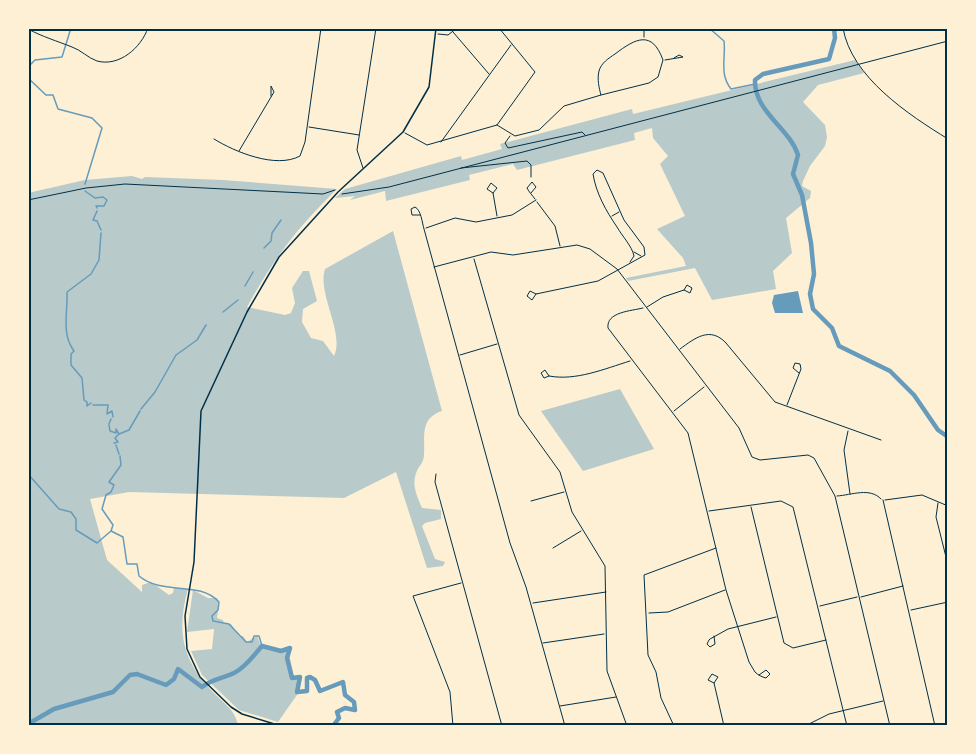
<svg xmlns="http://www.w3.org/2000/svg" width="976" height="754" font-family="Roboto,sans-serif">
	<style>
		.green { fill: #b9caca }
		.water { fill: #669bbc }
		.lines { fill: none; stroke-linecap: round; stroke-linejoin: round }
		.stream { stroke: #669bbc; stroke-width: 1.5 }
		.river { stroke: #669bbc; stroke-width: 4.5 }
		.path { stroke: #003049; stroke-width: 1 }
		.minor { stroke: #003049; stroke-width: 1 }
		.tertiary { stroke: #003049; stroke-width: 1.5 }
		.neatline { fill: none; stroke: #003049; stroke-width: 2 }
	</style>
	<rect width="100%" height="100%" fill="#fdf0d5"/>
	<!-- green -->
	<path class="green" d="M855,60L864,73L818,85L803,102L825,125L827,137L825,146L810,166L803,181L802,186L811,191L810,198L786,218L792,253L773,271L776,289L712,300L695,268L628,281L626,278L686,266L683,258L657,229L685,216L660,164L668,156L653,138L652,128L634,133L635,140L517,170L513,164L469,175L470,180L386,201L385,191L350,200L355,196L335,198L345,189L461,156L462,160L502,149L500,144L632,109L633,114Z
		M132,176L142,179L145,177L223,180L337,189C297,228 274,258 247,307L285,315L291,313L295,303L292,288L303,271H309L317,301L303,309L302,322L311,338L323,341L334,356C345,333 317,294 325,269L393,231L442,411C420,418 425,436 424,454C424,460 422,463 419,467C410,482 416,494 422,508L441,510V519L425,523L422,526L435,559L445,562L443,566L427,568L396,472L344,498L129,492L90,499L107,560L142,592V585L151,582L169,595L173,593L174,588L188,589C175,634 184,664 217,696C227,706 235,711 238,725H29L28,193L85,180Z
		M620,389L654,449L583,471L541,411Z
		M193,590L208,598H217L219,603L217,618L223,620L224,624H231L239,636H243L247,642L257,636L261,646L282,650L291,647L289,654L294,677L302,676L299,692L278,722L239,710L202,675L191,651L212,649L214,629L187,632Z"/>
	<!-- water -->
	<path class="water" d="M798,291L803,313H775L772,303L774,295Z"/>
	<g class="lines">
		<!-- stream -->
		<path class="stream" d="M709,28L724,41C726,58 719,74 731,89L755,84
			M28,67L35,60L62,57L71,28
			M28,78L46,95H53L58,109L92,118L102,128L85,184
			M85,191L95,198L103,197L107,200L104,206H96L97,208
			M97,211L93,220L97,221L101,230
			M264,248L271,241L272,233L281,220
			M245,286L253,272
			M223,312L238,300
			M91,403L87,406V402L84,400L82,378L71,365V354L74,351C61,334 68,312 67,292L91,274L99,260L101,233
			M93,405H108L107,414L112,411L113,417
			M141,409L155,392L176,355L197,340L206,325
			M109,424L111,419
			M109,425L110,431L116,433V429L119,434L115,438L118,442L114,443
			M119,434L129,430L140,411
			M116,445L119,454
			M120,456L121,465L109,482L114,485L111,492L106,495L102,509L113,525L111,531L123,537L127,564H137L139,576C163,596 199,580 219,602L218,610L212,616L213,621L229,624L246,642H252L254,636H259L262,646
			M28,474L59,509L71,512L76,519V530L97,543L111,531"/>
		<!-- river -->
		<path class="river" d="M834,28L835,38L829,59L763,74L755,80C754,112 789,127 798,155L793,174L802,195L811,243L814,274L810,294L813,309L832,328L839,346L890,371L914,395L938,430L948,437
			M28,724L54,709L113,692L130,675L137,674L166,685L174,679L178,669L202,687C214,678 222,679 234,673C245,668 254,655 262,646L281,651L290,648L287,658L292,678L300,677L297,692L307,691V678L310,677L315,680L320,691L343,682L345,695L354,702L355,710L345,708L337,712L339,718L333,726"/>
		<!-- path -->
		<path class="path" d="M843,28C851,77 909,115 948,139
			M510,136L505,143L508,148L582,132L585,135
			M461,168L527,161L531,165V177
			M342,194L389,187L948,41
			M28,200L86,188L125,184L323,194L335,190"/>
		<!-- minor -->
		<path class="minor" d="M644,28V37
			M28,29C43,37 57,41 72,47C81,50 88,58 97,61C119,67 141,48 148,28
			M453,32L489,74
			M438,34L448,35L457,28
			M665,60L683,57L679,55L674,58
			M497,125L515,136L539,130L564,106L601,95C599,88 597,79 599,71C601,63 609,58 615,54C636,38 652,30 663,60L658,77L649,83L601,95
			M309,127L359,135
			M405,133L427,145L497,125L535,72L499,28
			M214,139C235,152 276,169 300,156L305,142L321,28
			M441,142L511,45
			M239,151L274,92L271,86V96
			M363,168L357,150L376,28
			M493,193L487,189L491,183L497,188L493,193L497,216
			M531,193L536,187L532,182L527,188C529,192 532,195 535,199
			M537,202L555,226L560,246
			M420,215H412L411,209L415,207C421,210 422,222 424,229L510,543L526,587L565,726
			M612,216L619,212
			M426,228L455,218L476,222L512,215L536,200
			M634,252L641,256
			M474,259L519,415L560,472L572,512L605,566L607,671L627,726
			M434,267L491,252L513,255L577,245L590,249L617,269L739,428L752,457L760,460L808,455L814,458L835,496L890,726
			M536,294L532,300L527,296L530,291L536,294L598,281L645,255L644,247L624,220L603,173L597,170L593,174C596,193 606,211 617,227C622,236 632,246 634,256L630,262
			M647,307L663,297L684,290L690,293L692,288L687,285L684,290
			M643,308C631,311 606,312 608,328L688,433L726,590L749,662L755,672C758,675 762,677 766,678L770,674L766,670L759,675
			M680,349C695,338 710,326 726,343L775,402L881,440
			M460,355L497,344
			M549,376L544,378L541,373L545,370L549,376C576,381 604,369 630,361
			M787,405L801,369L800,364L795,363L793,368L799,373
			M674,411L704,387
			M848,431L844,450L850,494
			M436,474L435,482L502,726
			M837,496C852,495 870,487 881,499
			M883,500L935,726
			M885,500L922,495L948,506
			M531,501L564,492
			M938,503L936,517L948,565
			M751,507L784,643L793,648L826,640
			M709,511L781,501L793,507L847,726
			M553,548L581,531
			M861,597L903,586
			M533,603L606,592
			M820,606L857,597
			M911,610L948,602
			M649,613L668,612L725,590
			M714,636L715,644L710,647L707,644L709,640L710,639L728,629L776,617
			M543,643L604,634
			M714,683L708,680L712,674L718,677L714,683L724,726
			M560,706L616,697
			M453,726L450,692L413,596L461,583
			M674,726L661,698L656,672L648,655L644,575L716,548
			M781,726H787
			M805,726L829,714L883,701"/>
		<!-- tertiary -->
		<path class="tertiary" d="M281,726L242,714L231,707L200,677L187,649L185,616L194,562L201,411L247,312L279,257L338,192L403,132L429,87L436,28"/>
	</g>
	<!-- border -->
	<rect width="976" height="754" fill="none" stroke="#fdf0d5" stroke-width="60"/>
	<rect x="30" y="30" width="916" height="694" class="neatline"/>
</svg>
